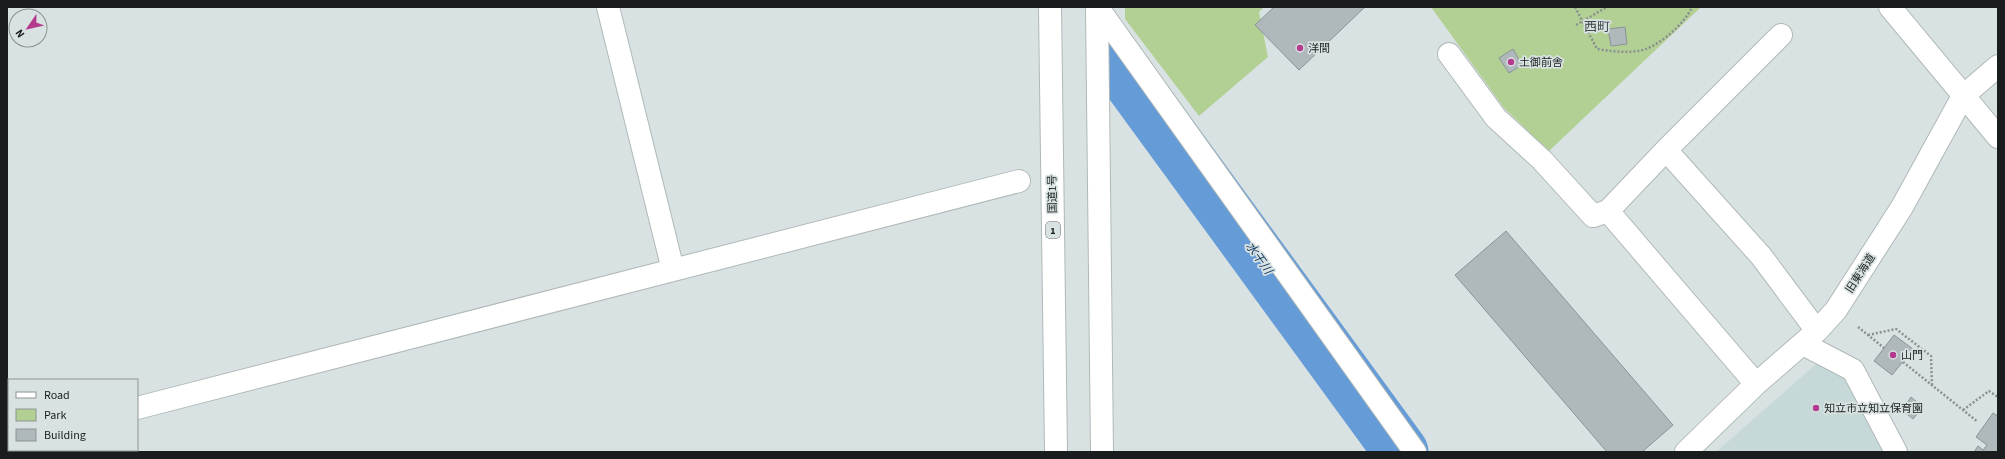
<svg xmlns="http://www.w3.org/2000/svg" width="2005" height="459" font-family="'Source Sans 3','Noto Sans JP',sans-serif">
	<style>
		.built { fill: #c6d9d8 }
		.green { fill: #b2d094 }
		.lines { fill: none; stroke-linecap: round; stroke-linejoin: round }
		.river { stroke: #659bd7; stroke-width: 55 }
		.building { fill: #afb8bb; stroke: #8b9396 }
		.minor-casing { stroke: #b0b9b8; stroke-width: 24 }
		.highway-casing { stroke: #b0b9b8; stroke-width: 24 }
		.path { stroke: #8a9090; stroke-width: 2.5; stroke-dasharray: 2 2; stroke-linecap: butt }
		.minor { stroke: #fff; stroke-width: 22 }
		.highway { stroke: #fff; stroke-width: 22 }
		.poi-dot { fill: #b43a8d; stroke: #d9e2e2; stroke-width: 1.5 }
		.labels { text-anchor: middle; stroke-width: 3.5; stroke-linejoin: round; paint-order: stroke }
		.shield { fill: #d9e2e2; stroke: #535858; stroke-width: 1 }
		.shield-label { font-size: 10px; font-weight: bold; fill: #1a1d1d }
		.poi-label { font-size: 11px; fill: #1a1d1d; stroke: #d9e2e2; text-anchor: start }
		.street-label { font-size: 11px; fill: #1a1d1d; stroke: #d9e2e2 }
		.water-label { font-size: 12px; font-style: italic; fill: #123960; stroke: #d9e2e2 }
		.quarter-label { font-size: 13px; fill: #3f4747; stroke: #d9e2e2 }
	</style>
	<rect width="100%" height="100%" fill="#d9e2e2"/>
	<!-- built -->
	<path class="built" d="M1823,358L1848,372L1890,452H1716Z"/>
	<!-- green -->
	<path class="green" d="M1125,7H1264L1259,12L1268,57L1199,116L1125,19Z
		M1431,7H1701L1549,151L1504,108Z"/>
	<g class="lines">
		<!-- river -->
		<path class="river" d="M1117,63L1401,452"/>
	</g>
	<!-- building -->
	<path class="building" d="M1274,7H1365L1299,70L1255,25Z
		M1625,27L1627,44L1611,46L1608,29Z
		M1513,49L1522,65L1509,73L1499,58Z
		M1506,231L1673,425L1642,452H1607L1455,275Z
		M1894,335L1913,349L1892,375L1874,361Z
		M1911,397L1923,407L1913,419L1902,410Z
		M1993,413L1998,416V452H1974L1978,446L1983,450L1987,445L1976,437Z"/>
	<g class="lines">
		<defs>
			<path id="minor" d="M608,7L673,270
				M1890,7L1998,137
				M1098,8L1415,452
				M1781,35L1666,150L1761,256L1817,331
				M1449,54L1496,118L1542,160L1593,216L1608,211L1756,384
				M1608,211L1666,150
				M1803,344L1853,370L1896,452
				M137,408L1019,181
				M1686,452L1756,384L1817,331L1836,310L1902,207L1963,96L1998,66"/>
			<path id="highway" d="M1050,7L1056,452
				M1097,7L1102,452"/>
		</defs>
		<!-- minor casing -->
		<use href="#minor" class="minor-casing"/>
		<!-- highway casing -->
		<use href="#highway" class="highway-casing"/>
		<!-- path -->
		<path class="path" d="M1575,7L1597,49C1611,51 1624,53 1638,51C1656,49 1685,24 1692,7
			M1576,25L1607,7
			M1858,327L1884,348
			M1868,335L1896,329L1931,356L1932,385
			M1903,362L1978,422
			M1963,410L1989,391L1998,397
			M7,434L9,435
			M31,450L34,452"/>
		<!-- minor -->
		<use href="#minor" class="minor"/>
		<!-- highway -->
		<use href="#highway" class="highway"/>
	</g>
	<!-- markers -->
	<g class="poi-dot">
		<circle cx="1300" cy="48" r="4"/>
		<circle cx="1511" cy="62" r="4"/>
		<circle cx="1893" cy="355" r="4"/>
		<circle cx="1816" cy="408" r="4"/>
	</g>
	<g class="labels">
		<!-- shield labels -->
		<rect class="shield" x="1046" y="222" width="14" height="16" rx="3"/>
		<g class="shield-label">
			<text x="1053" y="234">1</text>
		</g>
		<!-- poi labels -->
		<g class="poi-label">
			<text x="1308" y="52">洋間</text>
			<text x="1519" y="66">土御前舎</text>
			<text x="1901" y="359">山門</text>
			<text x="1824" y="412">知立市立知立保育園</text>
		</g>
		<!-- street labels -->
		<g class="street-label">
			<text transform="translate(1052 194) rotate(-91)" y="4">国道1号</text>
			<text transform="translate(1860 273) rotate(-57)" y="4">旧東海道</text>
		</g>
		<!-- water labels -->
		<g class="water-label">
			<text transform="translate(1259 258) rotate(54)" y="4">水干川</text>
		</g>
		<!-- quarter labels -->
		<g class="quarter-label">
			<text x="1597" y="31">西町</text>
		</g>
	</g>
	<!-- border -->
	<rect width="2005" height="459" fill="none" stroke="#1a1d1d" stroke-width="16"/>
	<!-- legend -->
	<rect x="8" y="379" width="130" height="72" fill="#d9e2e2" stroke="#8d9393"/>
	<rect x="16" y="392" width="20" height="6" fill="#ffffff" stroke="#8d9393"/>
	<text x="44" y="399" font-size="12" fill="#1a1d1d">Road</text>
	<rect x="16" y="409" width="20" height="12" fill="#b2d094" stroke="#8d9393"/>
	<text x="44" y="419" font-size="12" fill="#1a1d1d">Park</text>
	<rect x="16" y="429" width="20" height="12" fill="#afb8bb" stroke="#8d9393"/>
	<text x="44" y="439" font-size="12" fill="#1a1d1d">Building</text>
	<!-- north arrow -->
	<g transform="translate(28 28) rotate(236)"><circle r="19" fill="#d9e2e2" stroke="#8d9393"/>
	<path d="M0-3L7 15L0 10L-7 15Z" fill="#b43a8d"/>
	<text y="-6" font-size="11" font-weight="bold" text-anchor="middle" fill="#1a1d1d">N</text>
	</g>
</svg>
